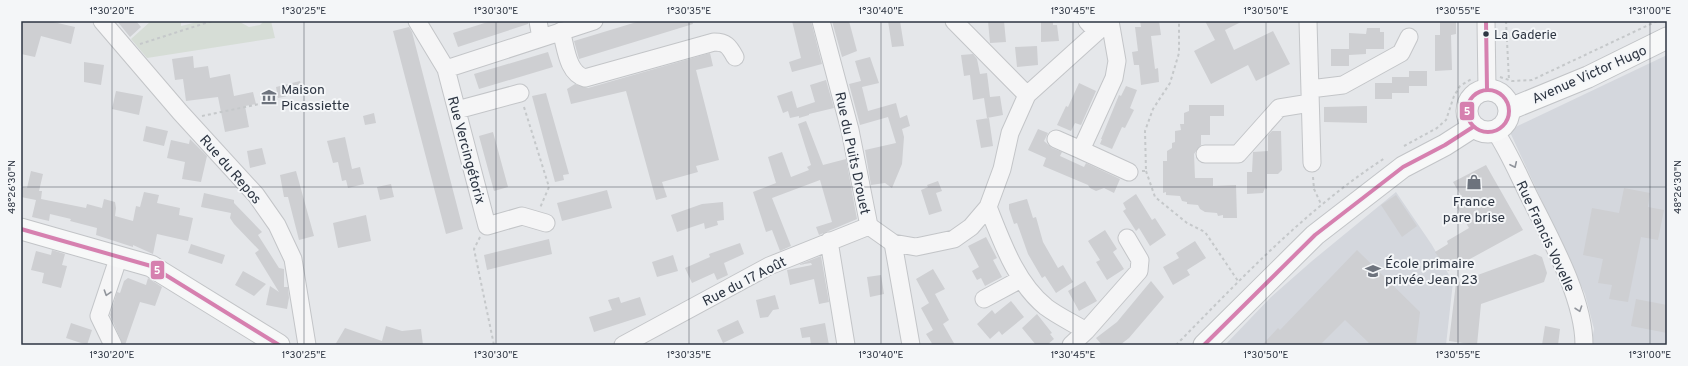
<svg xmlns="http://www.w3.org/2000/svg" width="1688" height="366" font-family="Overpass,sans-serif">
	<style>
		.built { fill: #d4d7dd }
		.green { fill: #d6ddd6 }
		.building { fill: #cecfd2 }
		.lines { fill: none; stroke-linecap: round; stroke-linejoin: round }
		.minor-casing { stroke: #c3c5c8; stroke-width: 19 }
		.major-casing { stroke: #c2c4c7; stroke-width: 23 }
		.path { stroke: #c5c8ca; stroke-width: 2; stroke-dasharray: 3 3; stroke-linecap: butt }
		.minor { stroke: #f5f5f6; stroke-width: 17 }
		.major { stroke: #f7f8f8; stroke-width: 21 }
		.bus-1-casing { stroke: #f4f6f8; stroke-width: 7 }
		.bus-1 { stroke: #d680af; stroke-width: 4 }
		.oneway { stroke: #91959c }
		.ticks { fill: none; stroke: #2d3542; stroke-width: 1; stroke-opacity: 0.45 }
		.bus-dot { fill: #2d3542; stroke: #f4f6f8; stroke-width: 1.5 }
		.labels { text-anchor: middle; stroke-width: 4; stroke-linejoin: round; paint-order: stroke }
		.bus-label { font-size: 13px; fill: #2d3542; stroke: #f4f6f8; text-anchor: start }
		.street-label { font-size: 14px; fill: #2d3542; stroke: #f4f6f8 }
		.poi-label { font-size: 14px; fill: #2d3542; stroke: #f4f6f8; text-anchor: start }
		.line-badge { stroke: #f4f6f8; stroke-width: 1.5 }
		.badge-label { font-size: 11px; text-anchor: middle; font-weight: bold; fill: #fff }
		.neatline { fill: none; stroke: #2d3542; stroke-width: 1.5 }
		.ticks-label { font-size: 10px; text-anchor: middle; fill: #2d3542 }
	</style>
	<rect width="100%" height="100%" fill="#e5e7ea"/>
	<!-- built -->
	<path class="built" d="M1667,55V345H1591L1594,329L1585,294L1509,130Z
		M1396,192L1432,245L1453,282L1446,345H1225L1271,297L1312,261Z"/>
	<!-- green -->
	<path class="green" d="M151,21H181V26L201,21H238L249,27L260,25L264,21H271L275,38L147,58L131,39Z"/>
	<!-- building -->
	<path class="building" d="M21,21H49L75,27L71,44L41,36L35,57L21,54Z
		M117,21H136L141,27L130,37Z
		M491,21H528V24L458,47L453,33Z
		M640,21H692L693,24L579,59L574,41Z
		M792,21H811L822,64L792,72L789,62L801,58Z
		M832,21H849L857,51L842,57Z
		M888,21H900L904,46L892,47Z
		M988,21H1004L1006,42L990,43Z
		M1041,21H1053V25H1057L1059,41L1041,42Z
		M1140,21H1159L1161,35L1151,36L1155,69L1158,68L1159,82L1141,85L1139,65H1134L1132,52L1138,51L1135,27H1141Z
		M1205,21H1243L1225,30L1234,50L1273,31L1290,64L1256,81L1248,65L1211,84L1194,51L1215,40Z
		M1440,21H1456V34L1451,35L1452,70L1435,71V35H1440Z
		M409,27L412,32L463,229L446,234L393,31Z
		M1367,28H1380V32H1384V49H1366V54L1349,55V33L1366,34Z
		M1037,46L1038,65L1017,67L1015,47Z
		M1331,49H1349V66H1331Z
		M548,52L553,67L479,89L474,74Z
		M710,53L713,66L696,70L719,160L696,166L698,172L662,182L667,197L656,200L626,91L571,104L567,89L575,84L588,88Z
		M973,54L977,59L980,74L987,73L990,97L1000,96L1003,115L987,118L984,98L973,100L970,75L964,76L961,55Z
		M193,56L194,68L208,66L210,78L230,74L234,96L253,92L256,104L245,106L249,127L225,132L218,97L186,101L183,79L175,80L172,59Z
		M870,57L879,83L862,87L868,111L896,103L900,118L907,115L910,126L902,129L904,137L902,164L892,188L885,183L871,185L865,150L896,143L888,117L860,125L849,84L861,81L855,61Z
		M84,62L104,65L101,85L84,82Z
		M1409,71H1427V86H1409V93H1392V99H1375V83H1392V77H1409Z
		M826,80L834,108L809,114V115L799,118V116L790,118L788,111L783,113L777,96L792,91L797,108L815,102L810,85Z
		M300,81L303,93L278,98L276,87Z
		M1079,83L1096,91L1081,125L1075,123L1071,131L1057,125L1066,106L1068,107Z
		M1126,86L1137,90L1130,108L1134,110L1125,128L1122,127L1112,149L1100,144L1102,139H1101L1119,95L1121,96Z
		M116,91L143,96L139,115L112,109Z
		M546,93L569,174L563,175L564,180L555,182L532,96Z
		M1189,105H1224V116H1210V135H1201V145L1194,154L1195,178H1213V186L1236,185L1237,218H1223V215L1218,216L1217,213L1205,212L1200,209L1198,205L1187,204V202L1182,201L1180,196L1166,195V192L1163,193V161H1167V151L1172,148V143L1175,142V131L1181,130L1180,124H1184V113L1189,111Z
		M1367,106V123L1324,122V107Z
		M374,113L376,123L365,125L363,116Z
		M989,118L993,146L981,148L976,120Z
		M806,121L823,165L846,159L857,219L819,235L816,227L832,222L820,180L772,198L791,246L780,251L772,230L766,232L753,192L776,183L768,157L782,152L791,177L809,170L807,167L811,165L798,124Z
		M146,126L168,131L164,146L143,141Z
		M1038,129L1048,133L1044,141L1052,148L1062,152L1060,156L1084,167L1086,163L1120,179L1114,193L1104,188L1096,191L1090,188L1088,185L1043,166L1046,158L1028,150Z
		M1272,131H1281L1282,170L1278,174H1267V189L1265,188L1263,193L1247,194V172H1252L1253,152L1268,151V135Z
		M493,132L508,187L494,191L479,136Z
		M345,137L352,169L360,167L364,184L348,188L346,180L342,181L338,162L333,163L327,141Z
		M190,139L207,156L201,182L182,179L185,162L167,158L171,140L189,144Z
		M262,148L266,164L250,168L247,151Z
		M1486,165L1523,230L1448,271L1435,252L1448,244L1447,241L1469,228L1455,204L1463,199L1453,182Z
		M31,171L43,174L39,191H42L41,199L86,208L87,204L102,208L104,199L115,202L116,208L115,216L133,221L136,206L140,207L144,192L159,195L157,203L180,208L179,215L193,218L188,241L157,234L153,254L133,245V247L96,235L97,228L70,221L71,219L50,214L49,221L32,217L36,200L21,197V187L27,188Z
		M296,171L314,236L299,240L288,197H284L280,175Z
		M938,181L942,191L936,193L942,211L929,215L921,190L928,187L927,185Z
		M391,184L394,197L380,200L377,187Z
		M1624,188L1650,193L1648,207L1664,210L1658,240L1641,237L1628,302L1609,299L1612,285L1598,283L1603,259L1583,255L1592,208L1619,213Z
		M607,190L612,208L562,221L557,203Z
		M204,193L234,200V203L262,232L258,235L279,268L284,269V287H288L289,298L287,309L266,305L270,286L279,292L255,253L259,250L234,224L230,218L231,213L201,207Z
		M1136,194L1152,220L1155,218L1166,235L1150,246L1139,228L1136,231L1123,211L1126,209L1123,203Z
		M1396,195L1417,226L1402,237L1381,205Z
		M1027,199L1033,218L1036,217L1043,242L1058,268L1063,265L1073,282L1056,293L1045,276L1042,278L1028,254L1017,223L1014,224L1009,209V204Z
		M723,202L724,220L717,221L718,225L705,229L704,223L677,232L671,215L702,204Z
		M366,215L371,241L338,248L333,223Z
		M1105,230L1117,249L1113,252L1124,269L1107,280L1096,262L1100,260L1088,241Z
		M986,237L997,258L993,260L1002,277L985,286L981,278L977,280L972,271L979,267L968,246Z
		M549,239L552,254L487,270L484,255Z
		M1195,241L1206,258L1187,270L1190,275L1173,285L1163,267L1179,258L1176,253Z
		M740,243L744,254L724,263L728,275L717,280L714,273L692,283L685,268L710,257L709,254Z
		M191,244L225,255L222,264L188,253Z
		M52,250L65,254L62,265L67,266L61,288L42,283L44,273L31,270L36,251L51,255Z
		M1357,250L1420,312L1416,345L1369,343L1345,320L1320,345H1262L1278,328L1280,330Z
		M1535,254L1542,257L1547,273L1544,282L1481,304L1477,345L1449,341L1456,283Z
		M673,255L678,271L657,277L652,262Z
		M821,256L829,302L819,304L814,279L790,285L787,270L812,265L811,263L798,265Z
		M933,269L945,289L935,294L949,320L943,324L955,345H933L926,334L933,330L921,308L929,303L916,279Z
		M243,271L266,284L254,296L235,285Z
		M881,275L884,294L870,297L867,277Z
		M128,278L146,285L148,278L162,287L155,306L140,302L125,345H123L110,315L117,292L120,293L124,281Z
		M1085,281L1097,301L1079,311L1068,291Z
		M1151,281L1164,297L1129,338L1120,345H1102L1096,338L1117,322Z
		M775,295L779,309L773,310L768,317L760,318L756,300Z
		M619,297L621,303L640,297L646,315L594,332L589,317L612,310L608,300Z
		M1636,299L1667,305V333L1631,326Z
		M1011,301L1024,317L1002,335L999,331L990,339L977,324L992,310L995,314Z
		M1037,314L1052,333L1050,334L1054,339L1047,345H1036L1022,328Z
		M738,320L744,333L723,343L717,330Z
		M71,323L92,330L87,345L66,338Z
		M825,323L829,345H811L810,337L802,338L800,328Z
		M386,326L402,331L421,329L423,345H335L345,328L382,341Z
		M1545,326L1560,329L1558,345H1542Z"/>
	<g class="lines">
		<defs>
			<path id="minor" d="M102,21L180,112L256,195L277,225L293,259L307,345
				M417,21L446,69L487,226L522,216L546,223
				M538,21L541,38
				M821,21L850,130L869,226L893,243L911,345
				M954,21L1027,95
				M1087,21L1097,32
				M1110,21L1117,61L1114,78L1081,150L1129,172
				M1308,21L1312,163
				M1486,21L1487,89
				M561,31C566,47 567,73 585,78L714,42C726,42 729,46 735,57
				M446,69L594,21
				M1310,89L1343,85L1401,53L1409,37
				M457,110L520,93
				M1495,131C1509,152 1518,174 1529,196C1550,238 1584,298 1584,345
				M1056,139L1081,150
				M1205,154H1238L1279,108L1310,103
				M988,207C1002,242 1016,283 1046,307C1058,316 1073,323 1086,331
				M829,241L846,345
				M893,243L916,247L954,239L971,227L988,207L1002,169L1010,133L1027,95L1109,21
				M984,299L1021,279
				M113,345L99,316L119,256
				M623,345L769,266L869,226
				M1071,345L1086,331L1139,271L1140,260L1127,238"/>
			<path id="major" d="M1467 111a21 21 0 1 1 42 0a21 21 0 1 1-42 0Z
				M1510,109L1588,77L1667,38
				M21,229L151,266L279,345
				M1204,345L1315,235L1403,167L1445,145L1473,127"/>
		</defs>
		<!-- minor casing -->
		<use href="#minor" class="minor-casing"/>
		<!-- major casing -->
		<use href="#major" class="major-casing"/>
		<!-- path -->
		<path class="path" d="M1506,21L1509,80
			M140,44L212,21
			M1500,77L1512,81L1532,80L1657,21
			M524,107L549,187L540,208
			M202,116L269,102
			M1404,146L1437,128L1446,120L1454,96L1460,86L1473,78
			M1142,171H1146L1145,131L1153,109L1170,83L1179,53V21
			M1146,171L1155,197L1187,223L1205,232L1238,281
			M1313,177L1314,189L1321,204
			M480,237L474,249L494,345
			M1176,345C1242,278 1306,209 1385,158"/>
		<!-- minor -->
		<use href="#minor" class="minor"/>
		<!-- major -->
		<use href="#major" class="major"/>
		<defs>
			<path id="bus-1" d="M1486,21L1487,89
				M1467 111a21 21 0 1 1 42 0a21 21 0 1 1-42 0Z
				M21,229L151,266L279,345
				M1204,345L1315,235L1403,167L1445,145L1473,127"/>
		</defs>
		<!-- bus-1 casing -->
		<use href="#bus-1" class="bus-1-casing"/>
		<!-- bus-1 -->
		<use href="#bus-1" class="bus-1"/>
	</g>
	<!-- one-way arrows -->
	<defs><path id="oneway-chevron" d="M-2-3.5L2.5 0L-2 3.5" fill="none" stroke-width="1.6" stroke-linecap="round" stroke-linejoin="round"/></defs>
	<g class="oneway">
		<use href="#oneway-chevron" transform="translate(1514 165) rotate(65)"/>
		<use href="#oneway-chevron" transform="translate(107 293) rotate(108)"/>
		<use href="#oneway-chevron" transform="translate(1579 309) rotate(71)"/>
	</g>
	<!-- ticks -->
	<path class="ticks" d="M112,21V345M304,21V345M496,21V345M689,21V345M881,21V345M1073,21V345M1266,21V345M1458,21V345M1650,21V345M21,187H1667"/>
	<!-- icons -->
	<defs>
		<symbol id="museum-bare" viewBox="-9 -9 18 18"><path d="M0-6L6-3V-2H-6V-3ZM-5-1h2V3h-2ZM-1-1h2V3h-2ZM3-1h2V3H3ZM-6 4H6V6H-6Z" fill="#6d737d" stroke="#f4f6f8" stroke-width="2.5" paint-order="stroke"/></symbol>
		<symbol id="shop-bare" viewBox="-9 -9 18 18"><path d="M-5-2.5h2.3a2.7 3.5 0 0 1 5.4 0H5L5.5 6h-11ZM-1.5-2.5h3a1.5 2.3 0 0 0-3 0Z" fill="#6d737d" stroke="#f4f6f8" stroke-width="2.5" paint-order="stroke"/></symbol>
		<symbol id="school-bare" viewBox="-9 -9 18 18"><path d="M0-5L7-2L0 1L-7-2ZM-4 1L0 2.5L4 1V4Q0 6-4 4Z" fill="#6d737d" stroke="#f4f6f8" stroke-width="2.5" paint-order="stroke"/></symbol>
	</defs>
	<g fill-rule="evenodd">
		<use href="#museum-bare" x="258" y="86" width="22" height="22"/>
		<use href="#shop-bare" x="1463" y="171" width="22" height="22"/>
		<use href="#school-bare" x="1362" y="260" width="22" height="22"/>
	</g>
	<!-- markers -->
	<circle class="bus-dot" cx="1486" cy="34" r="3.5"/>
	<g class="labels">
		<!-- bus labels -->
		<g class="bus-label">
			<text x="1494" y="39">La Gaderie</text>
		</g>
		<!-- street labels -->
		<g class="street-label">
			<text transform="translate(1589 74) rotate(-24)" y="5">Avenue Victor Hugo</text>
			<text transform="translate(467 150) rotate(75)" y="5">Rue Vercingétorix</text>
			<text transform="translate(853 153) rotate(78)" y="5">Rue du Puits Drouet</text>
			<text transform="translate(231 169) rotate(49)" y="5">Rue du Repos</text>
			<text transform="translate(1546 236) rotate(65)" y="5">Rue Francis Vovelle</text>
			<text transform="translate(744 281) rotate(-27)" y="5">Rue du 17 Août</text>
		</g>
		<!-- poi labels -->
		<g class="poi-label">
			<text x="281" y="94">Maison<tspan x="281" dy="16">Picassiette</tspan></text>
			<text x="1474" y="206" text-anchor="middle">France<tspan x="1474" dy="16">pare brise</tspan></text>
			<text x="1385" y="268">École primaire<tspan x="1385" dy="16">privée Jean 23</tspan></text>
		</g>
	</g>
	<g class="line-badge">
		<rect x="1459" y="101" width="16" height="20" rx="4" fill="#d680af"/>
		<rect x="150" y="260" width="15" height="20" rx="4" fill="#d680af"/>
	</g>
	<g class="badge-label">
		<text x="1467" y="115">5</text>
		<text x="157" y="274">5</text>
	</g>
	<!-- border -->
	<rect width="1688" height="366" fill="none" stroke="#f4f6f8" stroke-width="44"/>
	<rect x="22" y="22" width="1644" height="322" class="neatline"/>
	<g class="ticks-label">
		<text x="112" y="14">1°30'20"E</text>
		<text x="304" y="14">1°30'25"E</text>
		<text x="496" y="14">1°30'30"E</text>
		<text x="689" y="14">1°30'35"E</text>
		<text x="881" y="14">1°30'40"E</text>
		<text x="1073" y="14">1°30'45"E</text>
		<text x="1266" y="14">1°30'50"E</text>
		<text x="1458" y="14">1°30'55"E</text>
		<text x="1650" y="14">1°31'00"E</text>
		<text transform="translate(11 187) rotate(-90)" y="4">48°26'30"N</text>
		<text transform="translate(1677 187) rotate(-90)" y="4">48°26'30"N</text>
		<text x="112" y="358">1°30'20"E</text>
		<text x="304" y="358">1°30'25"E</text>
		<text x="496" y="358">1°30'30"E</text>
		<text x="689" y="358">1°30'35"E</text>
		<text x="881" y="358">1°30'40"E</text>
		<text x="1073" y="358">1°30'45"E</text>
		<text x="1266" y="358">1°30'50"E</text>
		<text x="1458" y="358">1°30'55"E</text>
		<text x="1650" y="358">1°31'00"E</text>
	</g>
</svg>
